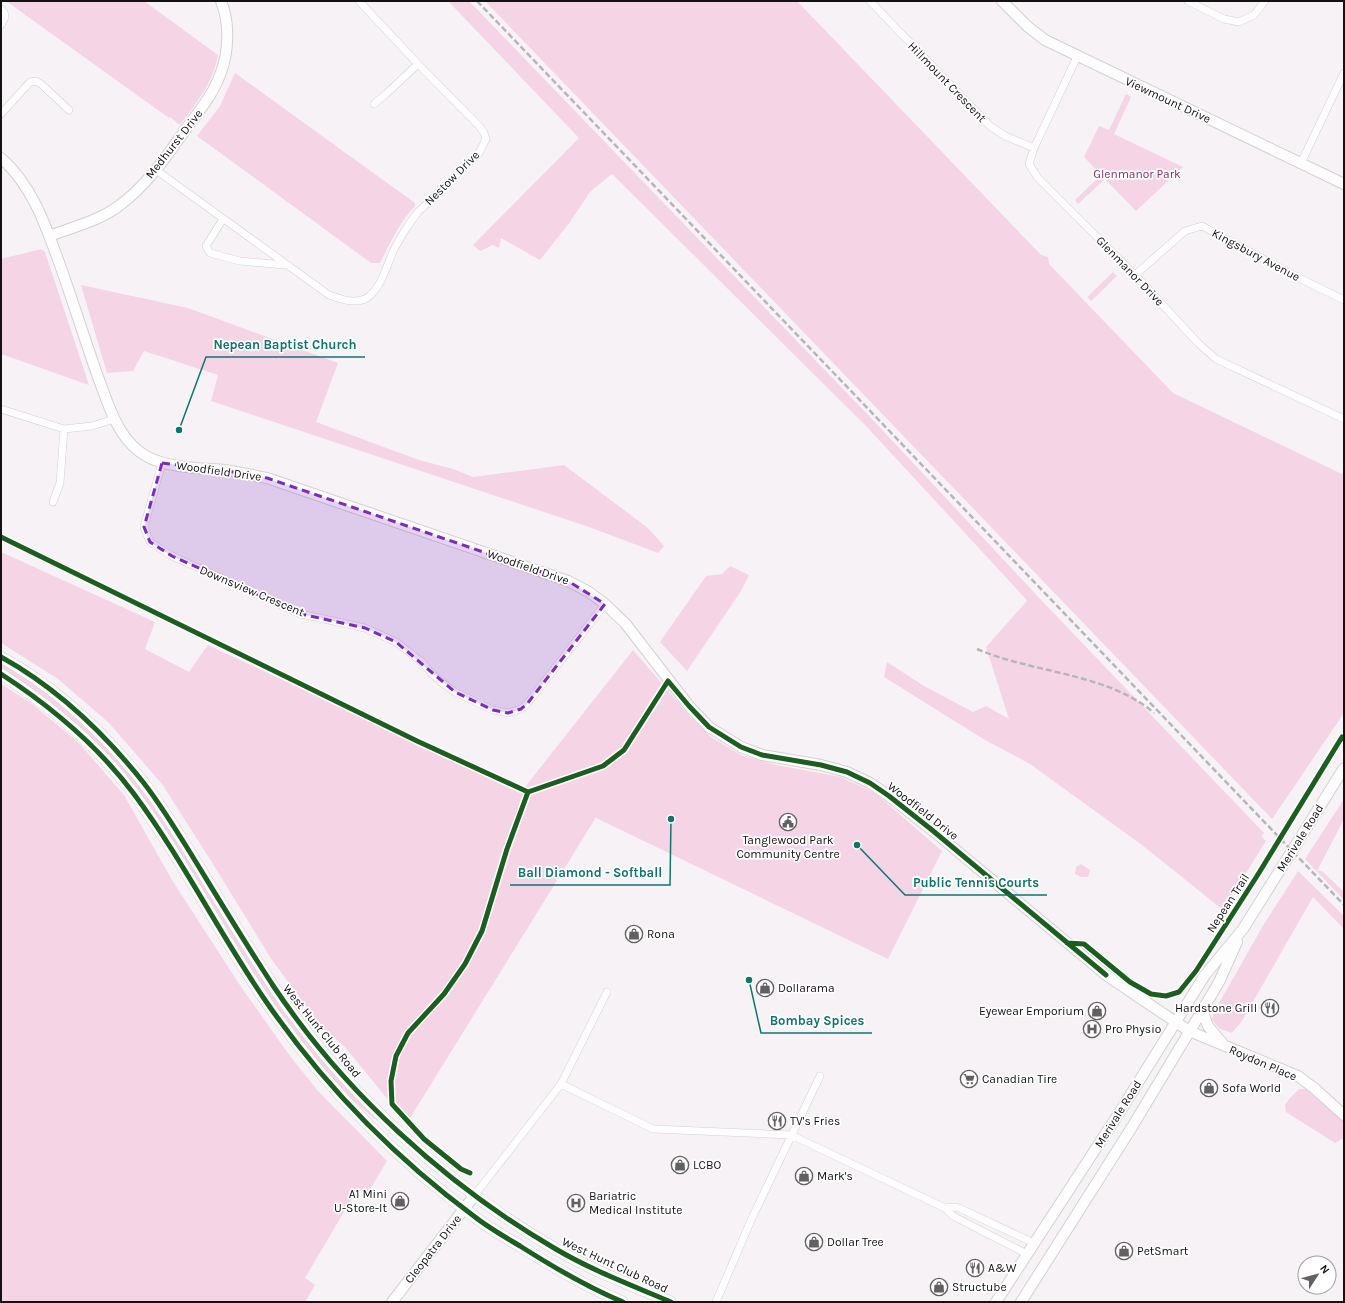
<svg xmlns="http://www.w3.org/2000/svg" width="1345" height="1303" font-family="Karla,sans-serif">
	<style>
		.green { fill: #f5d4e6 }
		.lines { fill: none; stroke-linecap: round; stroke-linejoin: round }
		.street-casing { stroke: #d4d0d2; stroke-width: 8 }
		.secondary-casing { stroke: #d4d0d2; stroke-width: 12 }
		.primary-casing { stroke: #d4d0d2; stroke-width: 12 }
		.street { stroke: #fefdfe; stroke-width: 7 }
		.secondary { stroke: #fefdfe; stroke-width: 10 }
		.primary { stroke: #fefdfe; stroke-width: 11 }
		.rail { stroke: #b7b6b7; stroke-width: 2.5; stroke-dasharray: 6 3; stroke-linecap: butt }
		.cycleway-casing { stroke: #fff; stroke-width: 8 }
		.cycleway { stroke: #1b5e20; stroke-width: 5 }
		.marked { fill: #7b2cbf; fill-opacity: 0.2; stroke: #7b2cbf; stroke-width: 3; stroke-dasharray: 8 5; stroke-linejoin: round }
		.labels { text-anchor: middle; stroke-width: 3.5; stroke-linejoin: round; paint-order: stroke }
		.street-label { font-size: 12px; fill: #131112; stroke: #fff }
		.park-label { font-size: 12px; fill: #8b2d6a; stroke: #fff }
		.poi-label { font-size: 12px; fill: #131112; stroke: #fff; text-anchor: start }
		.leader { fill: none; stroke: #0f766e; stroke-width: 1.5 }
		.callout-dot { fill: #0f766e; stroke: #fff; stroke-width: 1.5 }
		.callout-label { font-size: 13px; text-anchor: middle; font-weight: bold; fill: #0f766e; stroke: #fff; stroke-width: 3.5; stroke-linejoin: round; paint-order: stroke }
	</style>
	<rect width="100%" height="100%" fill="#f7f2f5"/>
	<!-- green -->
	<path class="green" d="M6,1H144L218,55C213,83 197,102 180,125L170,117L169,118Z
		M448,1H469L872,419L1043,602L1264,833L1261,836L1266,841L1223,910L1142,845L1030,764L985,740L884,677L887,662L924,686L973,712L986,706L1009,719L986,647L1027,601L1024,597L867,427L612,174L590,192L570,222L540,260L501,238L499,248L493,245L480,251L473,245L579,138Z
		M485,1H797L1041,255L1048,257L1049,264L1173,393L1344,475V713L1272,819Z
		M235,73L415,203V206C400,222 390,243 380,263H371L197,136L220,106Z
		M1126,94L1131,97L1114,134L1183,167L1136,211L1105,179L1078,204L1075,200L1101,175L1084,157L1099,126L1109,130Z
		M41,249L45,252L89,385L1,354V259Z
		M1113,272L1117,276L1091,301L1087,297Z
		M81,285L188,308L338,363L316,422L419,460L453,469L473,477L564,465L648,528L664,546L658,553L589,527L211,401L218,375L144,351L133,371L107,373Z
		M1,552L155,622L145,649L189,672L208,645L526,794L525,787L633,650L666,688L689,716L711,737L741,755L776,765L841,777L875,793L942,851L888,959L594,817L595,819L407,1123L345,1047L320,1025L272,960L213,864L162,784L109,723L58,679L1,643Z
		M730,566L749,575L741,591L687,671L660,642L706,576L722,574Z
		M1,662L38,686L90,729L139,784L157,809L251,960L376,1118L375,1119L350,1098L330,1077L290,1026L271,999L236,946L81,729L47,699L1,669Z
		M1,684L31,703L79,743L124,795L172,880L239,984L290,1056L318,1091L387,1161L367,1194L358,1188L305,1278L315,1285L305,1302H1Z
		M1344,799V819L1317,871H1322L1344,892V900L1305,859Z
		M1081,864L1090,870L1088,877H1081L1075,874L1076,867Z
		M1298,871L1344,916V929L1313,897L1242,1021L1232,1033L1220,1029L1212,1020L1214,1012L1264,924Z
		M1299,1089H1306L1344,1122V1138L1335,1143L1286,1112L1285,1105L1290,1098Z"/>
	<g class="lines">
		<defs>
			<path id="street" d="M870,1L990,126L1005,136L1034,148
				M1188,1L1224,19L1239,22L1254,15L1265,1
				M1,9L4,12L5,17L1,25
				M1077,57L1034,148L1029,164L1038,178L1135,275L1198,343L1216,359L1344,419
				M374,104L386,94L418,64
				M1,114L30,82L36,81L41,84L69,110
				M1301,163L1344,73
				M156,170L329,295C340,299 354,304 365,299C380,291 386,268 392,254C397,242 410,222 418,212L479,153L486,139L484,133L480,127L418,64L359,1
				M223,219L206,246L210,253L240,261L284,265
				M1135,275L1185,231L1202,226L1295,276L1344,300
				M1,409L64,429L92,426L114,419
				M162,463L144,527L150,542L172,556L301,614L365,628L396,642L422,662L430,672L441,682L455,692L493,710L508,713L521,709L527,704L605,604
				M53,502L60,483L64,429
				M561,1084L653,1129L791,1135L945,1208L953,1216L1027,1254
				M474,1196L561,1084L607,992
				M945,1208L956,1207L959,1208L1034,1243
				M716,1302L752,1218L820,1076"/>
			<path id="secondary" d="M1002,1L1027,26L1045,40L1344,184
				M1,158C33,186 46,227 60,265C73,302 85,340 98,377C109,406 118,441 148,457C168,468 202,468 225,470C239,472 253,475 267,478L568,581L589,592L605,604L625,623L689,706L709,727L741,747L762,755L821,765L847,772L870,783L889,796L932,830L1106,975L1189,1031L1298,1076L1314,1088L1344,1115
				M49,236C71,228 97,221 116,208C146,187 167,156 188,126C200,110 213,94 220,75C229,53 230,23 221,1
				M1202,1010L1208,1026L1223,1044
				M392,1302L474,1196
				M996,1302L1121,1110L1205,975L1243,929L1344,768
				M1021,1302L1132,1127L1197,1019L1219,982L1237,942"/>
			<path id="primary" d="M1,657C57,688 104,733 143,782C161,805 176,830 191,854C218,898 245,943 274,987C344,1092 445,1184 554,1248C591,1270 631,1285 671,1302
				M1,674C52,707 98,746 134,794C183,860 219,933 265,1000C322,1083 394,1157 475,1217C489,1228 505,1237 520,1246C553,1267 587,1287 623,1302"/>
		</defs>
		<!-- street casing -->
		<use href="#street" class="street-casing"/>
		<!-- secondary casing -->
		<use href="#secondary" class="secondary-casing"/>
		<!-- primary casing -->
		<use href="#primary" class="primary-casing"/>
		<!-- street -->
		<use href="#street" class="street"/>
		<!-- secondary -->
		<use href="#secondary" class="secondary"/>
		<!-- primary -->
		<use href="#primary" class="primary"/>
		<!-- rail -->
		<path class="rail" d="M477,1L1344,905
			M977,649C1032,673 1108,673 1154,713"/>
		<defs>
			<path id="cycleway" d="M1,537L417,741L528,792L603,766L624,750L668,681L689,706L709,727L741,747L762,755L821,765L847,772L870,783L889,796L932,830L1106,975
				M1,657C57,688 104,733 143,782C161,805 176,830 191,854C218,898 245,943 274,987C344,1092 445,1184 554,1248C591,1270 631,1285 671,1302
				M1,674C52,707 98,746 134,794C183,860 219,933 265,1000C322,1083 394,1157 475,1217C489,1228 505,1237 520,1246C553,1267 587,1287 623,1302
				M1067,943L1084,944L1130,982L1151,994L1166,996L1179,992L1196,971L1257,876L1342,737L1344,739
				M470,1173L461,1169L424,1139L392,1104L391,1081L396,1056L408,1033L444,994L465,964L482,931L507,849L528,792"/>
		</defs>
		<!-- cycleway casing -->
		<use href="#cycleway" class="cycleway-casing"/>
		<!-- cycleway -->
		<use href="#cycleway" class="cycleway"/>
	</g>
	<!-- marked area -->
	<path class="marked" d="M162,463L228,471L267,478L568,581L605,604L527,704L521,709L508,713L493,710L455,692L396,642L365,628L301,614L172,556L150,542L144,527Z"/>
	<!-- icons -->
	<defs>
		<symbol id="civic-ring" viewBox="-11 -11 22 22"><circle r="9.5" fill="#fff" stroke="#636061" stroke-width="1.5"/><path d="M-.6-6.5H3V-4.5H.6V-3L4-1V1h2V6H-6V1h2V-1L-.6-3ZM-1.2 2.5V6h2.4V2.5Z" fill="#636061"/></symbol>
		<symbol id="shop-ring" viewBox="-11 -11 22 22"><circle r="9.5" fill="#fff" stroke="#636061" stroke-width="1.5"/><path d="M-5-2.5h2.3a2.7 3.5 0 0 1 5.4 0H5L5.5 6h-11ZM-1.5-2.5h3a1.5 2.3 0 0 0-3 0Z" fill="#636061"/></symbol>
		<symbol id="restaurant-ring" viewBox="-11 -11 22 22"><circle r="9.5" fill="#fff" stroke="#636061" stroke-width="1.5"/><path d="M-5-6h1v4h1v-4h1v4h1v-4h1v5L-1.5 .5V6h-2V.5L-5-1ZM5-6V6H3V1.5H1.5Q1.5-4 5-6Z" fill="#636061"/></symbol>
		<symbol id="hospital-ring" viewBox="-11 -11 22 22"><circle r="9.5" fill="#fff" stroke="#636061" stroke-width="1.5"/><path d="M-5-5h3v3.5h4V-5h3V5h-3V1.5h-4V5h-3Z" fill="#636061"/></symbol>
		<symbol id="supermarket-ring" viewBox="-11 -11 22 22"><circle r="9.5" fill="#fff" stroke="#636061" stroke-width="1.5"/><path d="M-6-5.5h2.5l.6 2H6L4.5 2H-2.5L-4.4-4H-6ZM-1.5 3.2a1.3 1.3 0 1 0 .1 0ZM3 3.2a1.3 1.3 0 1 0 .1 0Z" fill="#636061"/></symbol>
	</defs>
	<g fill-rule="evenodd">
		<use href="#civic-ring" x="778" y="812" width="20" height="20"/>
		<use href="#shop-ring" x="624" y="924" width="20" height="20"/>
		<use href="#shop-ring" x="755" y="978" width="20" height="20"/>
		<use href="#restaurant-ring" x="1260" y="998" width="20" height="20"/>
		<use href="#shop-ring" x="1087" y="1001" width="20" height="20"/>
		<use href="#hospital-ring" x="1082" y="1019" width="20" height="20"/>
		<use href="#supermarket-ring" x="959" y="1069" width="20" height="20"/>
		<use href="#shop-ring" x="1199" y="1078" width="20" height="20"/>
		<use href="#restaurant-ring" x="767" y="1111" width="20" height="20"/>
		<use href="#shop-ring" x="670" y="1155" width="20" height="20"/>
		<use href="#shop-ring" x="794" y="1166" width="20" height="20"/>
		<use href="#shop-ring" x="390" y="1191" width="20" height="20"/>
		<use href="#hospital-ring" x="566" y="1193" width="20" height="20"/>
		<use href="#shop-ring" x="804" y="1232" width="20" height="20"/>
		<use href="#shop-ring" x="1114" y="1241" width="20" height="20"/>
		<use href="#restaurant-ring" x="965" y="1258" width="20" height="20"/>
		<use href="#shop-ring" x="929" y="1277" width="20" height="20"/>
	</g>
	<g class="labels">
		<!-- street labels -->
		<g class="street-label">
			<text transform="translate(947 82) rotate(46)" y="4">Hillmount Crescent</text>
			<text transform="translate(1168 100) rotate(25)" y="4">Viewmount Drive</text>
			<text transform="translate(174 144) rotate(-52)" y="4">Medhurst Drive</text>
			<text transform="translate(452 178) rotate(-45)" y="4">Nestow Drive</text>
			<text transform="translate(1256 255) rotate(28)" y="4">Kingsbury Avenue</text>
			<text transform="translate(1130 271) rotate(46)" y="4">Glenmanor Drive</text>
			<text transform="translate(219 471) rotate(8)" y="4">Woodfield Drive</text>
			<text transform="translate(528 567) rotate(19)" y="4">Woodfield Drive</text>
			<text transform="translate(252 591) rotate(23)" y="4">Downsview Crescent</text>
			<text transform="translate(923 811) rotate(38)" y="4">Woodfield Drive</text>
			<text transform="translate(1300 838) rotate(-58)" y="4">Merivale Road</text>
			<text transform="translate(1228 903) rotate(-57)" y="4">Nepean Trail</text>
			<text transform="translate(322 1031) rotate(51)" y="4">West Hunt Club Road</text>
			<text transform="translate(1263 1063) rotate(23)" y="4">Roydon Place</text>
			<text transform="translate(1118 1114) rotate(-58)" y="4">Merivale Road</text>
			<text transform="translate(433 1249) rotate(-52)" y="4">Cleopatra Drive</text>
			<text transform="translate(615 1265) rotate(25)" y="4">West Hunt Club Road</text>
		</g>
		<!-- park labels -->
		<g class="park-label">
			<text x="1137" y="178">Glenmanor Park</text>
		</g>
		<!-- poi labels -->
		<g class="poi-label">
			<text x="788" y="844" text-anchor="middle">Tanglewood Park<tspan x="788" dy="14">Community Centre</tspan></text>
			<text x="647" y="938">Rona</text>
			<text x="778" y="992">Dollarama</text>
			<text x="1257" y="1012" text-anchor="end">Hardstone Grill</text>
			<text x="1084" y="1015" text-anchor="end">Eyewear Emporium</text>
			<text x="1105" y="1033">Pro Physio</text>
			<text x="982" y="1083">Canadian Tire</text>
			<text x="1222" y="1092">Sofa World</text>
			<text x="790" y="1125">TV's Fries</text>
			<text x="693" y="1169">LCBO</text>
			<text x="817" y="1180">Mark's</text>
			<text x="387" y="1198" text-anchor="end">A1 Mini<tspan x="387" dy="14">U-Store-It</tspan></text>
			<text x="589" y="1200">Bariatric<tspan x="589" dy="14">Medical Institute</tspan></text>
			<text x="827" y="1246">Dollar Tree</text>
			<text x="1137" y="1255">PetSmart</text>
			<text x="988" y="1272">A&amp;W</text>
			<text x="952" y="1291">Structube</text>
		</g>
	</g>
	<!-- callouts -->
	<path class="leader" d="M179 430L206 357H365M671 819L670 885H510M857 845L905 895H1047M749 980L761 1033H872"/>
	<g class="callout-dot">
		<circle cx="179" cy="430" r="4"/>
		<circle cx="671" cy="819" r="4"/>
		<circle cx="857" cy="845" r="4"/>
		<circle cx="749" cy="980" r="4"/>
	</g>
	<g class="callout-label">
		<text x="285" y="349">Nepean Baptist Church</text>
		<text x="590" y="877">Ball Diamond - Softball</text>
		<text x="976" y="887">Public Tennis Courts</text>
		<text x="817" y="1025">Bombay Spices</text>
	</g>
	<!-- border -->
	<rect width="1345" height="1303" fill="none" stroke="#131112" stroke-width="4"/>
	<!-- north arrow -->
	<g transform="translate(1317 1275) rotate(54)"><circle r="19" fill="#ffffff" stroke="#a1a0a0"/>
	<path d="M0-3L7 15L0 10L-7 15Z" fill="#636061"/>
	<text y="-6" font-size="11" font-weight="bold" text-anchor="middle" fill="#131112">N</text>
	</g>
</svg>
